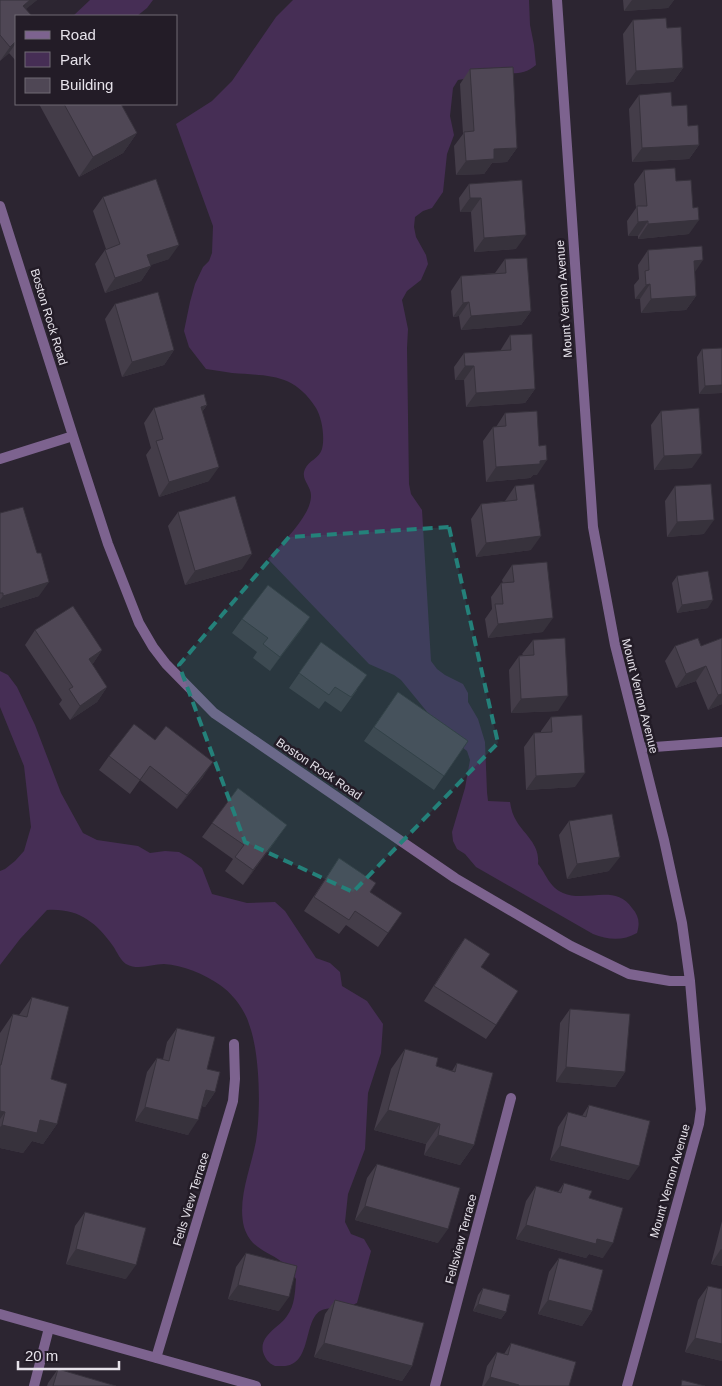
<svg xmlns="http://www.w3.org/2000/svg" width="722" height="1386" font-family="Helvetica,sans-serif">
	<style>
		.green { fill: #462e55 }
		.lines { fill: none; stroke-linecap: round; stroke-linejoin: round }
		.lane { stroke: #7d638f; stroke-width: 10 }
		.street { stroke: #7d638f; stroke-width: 10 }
		.wall { fill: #443d49 }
		.shaded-wall { fill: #37323c }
		.building { fill: #4f4755; stroke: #37323c }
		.marked { fill: #24817a; fill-opacity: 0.2; stroke: #24817a; stroke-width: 4; stroke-dasharray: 10 6; stroke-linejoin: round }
		.labels { text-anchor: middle; stroke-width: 5; stroke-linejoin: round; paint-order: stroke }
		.street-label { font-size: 12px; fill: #e6e2ea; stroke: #231c27 }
	</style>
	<rect width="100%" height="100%" fill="#2c2531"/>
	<!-- green -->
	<path class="green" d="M90,0H153L147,8L137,16H73Z
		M293,0H529L530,25L534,45L536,65C522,77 510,72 494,73C482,74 469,78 458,80L453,88L450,116L454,135L447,154L443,192L432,208L423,211L415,217L414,227L416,237L426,255L428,264L421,280L407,291L402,300L408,329L407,348L409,484L411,494L422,510L431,661L437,669L445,675L463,684L468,693V702L478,719L485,742L487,792L488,801L510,802C511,809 513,816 517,822C526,836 540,845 538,864C547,875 549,887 563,893C586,903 615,883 632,908C639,916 640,923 637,933C623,941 608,940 593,934L476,867L465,854L457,849L453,841L452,832L465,788L470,760L467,751L446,735L401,680L394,675L369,664L268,559C281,544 310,517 311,497C312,486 300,480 305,469C309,460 319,459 322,449C325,437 322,418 316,408C294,373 269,376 232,373C224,372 215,370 206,369L189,347L184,331L190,302L195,284L203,267L209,261L212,253L213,226L176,124L212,101L232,81L276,17Z
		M0,671L8,675L17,687L35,725L61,793L83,833L97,840L138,846L150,853L165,851L179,852L191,859L202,868L212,894L247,903L275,902L285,911L316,958L330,963L340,972L342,986L367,1001L383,1024L381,1053L368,1093L365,1149L348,1194L345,1222L351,1234L364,1239L371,1251L357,1303C352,1305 347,1309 343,1309C335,1309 327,1307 320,1311C303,1322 312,1367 282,1366C281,1366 275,1366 275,1366C268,1363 265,1358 263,1352C259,1335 280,1327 287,1316C295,1305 295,1292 296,1279C292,1273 288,1267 282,1262C266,1250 251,1249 244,1227C237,1199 251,1168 256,1141C261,1110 260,1053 249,1024C245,1010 232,993 220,985C204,974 183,965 164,964C151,964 139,971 126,964C121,961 117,952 113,946C96,922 78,908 47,910L20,939L0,965V871L5,869L15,861L24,851L31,827L24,766L0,707Z"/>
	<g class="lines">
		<!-- lane -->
		<path class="lane" d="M34,1386L49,1328"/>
		<!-- street -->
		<path class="street" d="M557,0L593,527L615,645L664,840L682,923L690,981L701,1109L699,1124L627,1386
			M0,206L73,436L0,459
			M73,436L108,544L139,623L153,647L166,664L214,713L455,878L571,946L629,974L670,981H690
			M641,748L722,742
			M0,1314L256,1386
			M156,1358L233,1101L235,1079L234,1044
			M435,1386L511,1098"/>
	</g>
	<!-- wall -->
	<path class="wall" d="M0,0H37L16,16V61L9,53L0,61Z
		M623,0H674L668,8L624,11Z
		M633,20L667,28L683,68L673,82L626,85L623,34Z
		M470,69L517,148L507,162L492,163L484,174L456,175L454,146L463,134L460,84Z
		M639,95L672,106L688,126L699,145L689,159L632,162L629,109Z
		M39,104H121L137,133L123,153L79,177Z
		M644,170L676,181L689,234L638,239V236H628L627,221L636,208L634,184Z
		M522,180L516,249L474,252L471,212H460L459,198L469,184Z
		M103,197L169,259L150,265L151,266L141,281L105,293L95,264L105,250L106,249L93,211Z
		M648,250L695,272L696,296L686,310L641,313L640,299H635L634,285L639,279L638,265Z
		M505,259L531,311L521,325L461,330L459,316L453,317L451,291L461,276L495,273Z
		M115,304L174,350L164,365L122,377L105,319Z
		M510,335L535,389L525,403L466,407L464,380H455L454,367L464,353L500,351Z
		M702,349L722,393L699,394L697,357Z
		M207,405L202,412L209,481L159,497L146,455L151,448L144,423L154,408Z
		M661,411L692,468L654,470L651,425Z
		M505,413L537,475H533L530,478L486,482L483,441L493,427H496Z
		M515,486L531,550L476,557L471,519L481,504L505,501Z
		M675,486L704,534L667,537L665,501Z
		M178,512L242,569L185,585L168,526Z
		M0,513L37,553L39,596L0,608Z
		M512,565L543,632L488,638L485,619L492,609L491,597L501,583H503L502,580Z
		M677,576L708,608L677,613L672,583Z
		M310,617L270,671L253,658L257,652L232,633L242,619Z
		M35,630L102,650L92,665L107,687L97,702L70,720L59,704L62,700L25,645Z
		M722,638V704L708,710L696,681L676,688L665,661L675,646H701Z
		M533,640L558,711L511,713L509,670L519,656L523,655L522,654Z
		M321,642L357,690L341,712L325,701L319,709L289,688Z
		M398,692L468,741L434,790L364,741Z
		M551,717L575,787L526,790L524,747L534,733L541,732V731Z
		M155,740L203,777L177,809L140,780L130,794L99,770L109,756Z
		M238,788L277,839L243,885L225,871L233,859L202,837Z
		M569,821L609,871L567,879L559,835Z
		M339,858L388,933L378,947L346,925L339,934L304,911Z
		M465,938L481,967L496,1025L486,1039L424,1001L455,952Z
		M32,997L51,1079L57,1124L43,1144L32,1141L23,1153L0,1148V1033L13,1014L19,1015Z
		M570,1009L625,1072L615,1087L556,1082L560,1023Z
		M177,1028L207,1069L215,1092L205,1107L202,1106L188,1135L135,1121L147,1072L157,1058L163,1059L167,1042Z
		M405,1049L436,1066L452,1071L457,1063L474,1145L460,1165L424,1155L426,1144L374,1130L391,1069Z
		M589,1105L629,1180L550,1160L558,1127L568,1112L582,1116Z
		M377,1164L438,1243L355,1220L367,1178Z
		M564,1183L589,1198L603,1258L589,1254L586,1258L516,1239L526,1201L536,1186L558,1192Z
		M85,1212L126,1279L66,1264L75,1226Z
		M722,1221V1266L711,1264Z
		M246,1253L279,1311L228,1299L236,1267Z
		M559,1258L592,1311L582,1326L538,1314L549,1272Z
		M708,1286L722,1289V1361L685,1352L698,1300Z
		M483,1288L506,1312L501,1319L473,1311L478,1295Z
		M335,1300L412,1366L402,1381L314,1357L325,1314Z
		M511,1343L569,1386H482L487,1366L497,1352L504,1354Z
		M58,1369L116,1386H47L48,1383Z"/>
	<!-- shaded-wall -->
	<path class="shaded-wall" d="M30,0H37L18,16L23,6Z
		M632,0H674L668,8L624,11Z
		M16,41V43L9,53L0,61L10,47Z
		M683,68L673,82L626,85L636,71Z
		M137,133L123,153L79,177L93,157Z
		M699,145L689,159L632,162L642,148Z
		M517,148L507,162L492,163L484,174L456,175L466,161L494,149Z
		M470,198H481L471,212H460Z
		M699,220L689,234L638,239L648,224Z
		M648,221L638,236H628L638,222Z
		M526,235L516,249L474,252L484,238Z
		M179,245L169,259L137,270L147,255Z
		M703,260L693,275L694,261Z
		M151,266L141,281L105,293L115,278Z
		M650,284L640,299H635L646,285Z
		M696,296L686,310L641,313L651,299Z
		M469,302L459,316L453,317L463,303Z
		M531,311L521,325L461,330L471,316Z
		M174,350L164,365L122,377L132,362Z
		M465,366H474L464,380H455Z
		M722,385V393L699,394L705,386Z
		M535,389L525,403L466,407L476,393Z
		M207,405L197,419L201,407Z
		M702,454L692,468L654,470L664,456Z
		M547,460L537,475H533L530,478L486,482L496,467Z
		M219,467L209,481L159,497L169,482Z
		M714,520L704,534L667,537L677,522Z
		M541,536L531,550L476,557L486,543Z
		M252,554L242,569L185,585L195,571Z
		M49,582L39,596L0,608V600L3,596Z
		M713,600L708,608L677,613L682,605Z
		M310,617L300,632L270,671L280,657Z
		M553,618L543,632L488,638L498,624Z
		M102,650L92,665L89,659Z
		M706,666L696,681L676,688L686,674Z
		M107,687L97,702L70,720L80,706Z
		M722,694V704L708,710L718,695Z
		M568,696L558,711L511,713L521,699Z
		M213,762L203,777L177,809L187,795Z
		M585,773L575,787L526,790L536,776Z
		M287,825L277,839L243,885L253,870Z
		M620,857L609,871L567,879L577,864Z
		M566,1067L625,1072L615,1087L556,1082Z
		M206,1090L215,1092L205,1107L196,1104Z
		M145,1107L198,1120L188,1135L135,1121Z
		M388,1110L440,1124L426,1144L374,1130Z
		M0,1111L5,1112L0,1119Z
		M40,1120L57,1124L43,1144L32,1141L23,1153L0,1148V1127L2,1125Z
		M438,1135L474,1145L460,1165L424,1155Z
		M560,1146L639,1166L629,1180L550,1160Z
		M365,1206L448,1229L438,1243L355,1220Z
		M526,1225L597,1239L613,1243L603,1258L589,1254L586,1258L516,1239Z
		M76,1249L136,1265L126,1279L66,1264Z
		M721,1249L722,1250V1266L711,1264Z
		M238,1285L289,1297L279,1311L228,1299Z
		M548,1300L592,1311L582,1326L538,1314Z
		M478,1304L506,1312L501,1319L473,1311Z
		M695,1338L722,1344V1361L685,1352Z
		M324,1343L412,1366L402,1381L314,1357Z
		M490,1377L519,1385V1386H484Z"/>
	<!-- building -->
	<path class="building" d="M0,0H30L23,6L32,16H16V41L10,47L0,35Z
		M666,18L667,28L681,27L683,68L636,71L633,20Z
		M513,67L517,148L494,149V159L466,161L464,132L474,131L470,69Z
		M671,92L672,106L687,105L688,126L698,125L699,145L642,148L639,95Z
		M64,104H121L137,133L93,157Z
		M675,168L676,181L691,180L693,208L698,207L699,220L648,224V221L638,222L637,206H647L644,170Z
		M156,179L179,245L147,255L151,266L115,278L105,250L120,244L103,197Z
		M522,180L526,235L484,238L481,198H470L469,184Z
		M702,246L703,260L694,261L696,296L651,299L650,284L646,285L645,271L649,270L648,250Z
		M527,258L531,311L471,316L469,302L463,303L461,276L506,273L505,259Z
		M158,292L174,350L132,362L115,304Z
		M532,334L535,389L476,393L474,366H465L464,353L511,350L510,335Z
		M722,348V385L705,386L702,349Z
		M204,394L207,405L201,407L219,467L169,482L156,441L163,439L154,408Z
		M699,408L702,454L664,456L661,411Z
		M537,411L539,446L546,445L547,460L540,461V464L496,467L493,427L506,426L505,413Z
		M534,484L541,536L486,543L481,504L517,500L515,486Z
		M711,484L714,520L677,522L675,486Z
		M235,496L252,554L195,571L178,512Z
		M23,507L37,553H41L49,582L3,596V593H0V513Z
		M547,562L553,618L498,624L495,604H503L501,583L514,582L512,565Z
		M708,571L713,600L682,605L677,576Z
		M268,585L310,617L280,657L263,644L268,638L242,619Z
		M73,606L102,650L89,659L107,687L80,706L69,689L73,687L35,630Z
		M565,638L568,696L521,699L519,656L534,655L533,640Z
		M698,638L701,646L722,638V694L718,695L706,666L686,674L675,646Z
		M321,642L367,675L351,697L335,687L329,695L299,673Z
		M398,692L468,741L444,776L374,727Z
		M582,715L585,773L536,776L534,733L552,732L551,717Z
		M134,724L155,740L166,726L213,762L187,795L150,766L140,780L109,756Z
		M238,788L287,825L253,870L235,857L244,845L212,823Z
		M612,814L620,857L577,864L569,821Z
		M339,858L376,883L370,892L402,913L388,933L355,911L349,920L314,897Z
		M465,938L490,954L481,967L518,991L496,1025L434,986Z
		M32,997L69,1007L51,1079L67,1084L57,1124L40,1120L37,1133L2,1125L5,1112L0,1111V1065H1L13,1014L27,1017Z
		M570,1009L630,1014L625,1072L566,1067Z
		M177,1028L215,1037L207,1069L220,1072L215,1092L206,1090L198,1120L145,1107L157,1058L169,1061Z
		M405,1049L438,1058L436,1066L455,1072L457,1063L493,1073L474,1145L438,1135L440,1124L388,1110Z
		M589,1105L650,1121L639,1166L560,1146L568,1112L586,1117Z
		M377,1164L460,1188L448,1229L365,1206Z
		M564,1183L592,1191L589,1198L623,1208L613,1243L597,1239L596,1244L526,1225L536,1186L561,1193Z
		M85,1212L146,1228L136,1265L76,1249Z
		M246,1253L297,1266L289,1297L238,1285Z
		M559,1258L603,1270L592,1311L548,1300Z
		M708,1286L722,1289V1344L695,1338Z
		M483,1288L510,1295L506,1312L478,1304Z
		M335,1300L424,1323L412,1366L324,1343Z
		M511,1343L576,1362L569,1386H519V1385L490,1377L497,1352L508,1355Z
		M58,1369L116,1386H53Z
		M682,1380L705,1386H681Z"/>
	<!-- marked area -->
	<path class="marked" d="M449,527L498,743L353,892L245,842L179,665L289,537Z"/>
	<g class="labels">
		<!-- street labels -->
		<g class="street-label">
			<text transform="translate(564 299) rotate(-94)" y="4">Mount Vernon Avenue</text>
			<text transform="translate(49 317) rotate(73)" y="4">Boston Rock Road</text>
			<text transform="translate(640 696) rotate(76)" y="4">Mount Vernon Avenue</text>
			<text transform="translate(319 769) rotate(34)" y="4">Boston Rock Road</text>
			<text transform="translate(670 1181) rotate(-74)" y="4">Mount Vernon Avenue</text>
			<text transform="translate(191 1199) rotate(-73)" y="4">Fells View Terrace</text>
			<text transform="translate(461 1239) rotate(-75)" y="4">Fellsview Terrace</text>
		</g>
	</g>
	<!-- legend -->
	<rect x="15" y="15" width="162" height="90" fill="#231c27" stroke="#716b75"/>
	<rect x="25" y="31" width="25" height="8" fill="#7d638f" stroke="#716b75"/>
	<text x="60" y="40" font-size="15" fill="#e6e2ea">Road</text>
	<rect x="25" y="52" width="25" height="15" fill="#462e55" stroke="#716b75"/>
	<text x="60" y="65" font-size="15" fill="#e6e2ea">Park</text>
	<rect x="25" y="78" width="25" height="15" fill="#4f4755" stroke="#716b75"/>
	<text x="60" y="90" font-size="15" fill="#e6e2ea">Building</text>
	<!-- scale -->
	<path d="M18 1361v8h101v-8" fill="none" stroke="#e6e2ea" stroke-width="2.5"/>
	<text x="25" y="1361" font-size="15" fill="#e6e2ea" stroke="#231c27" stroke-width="4" paint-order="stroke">20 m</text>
</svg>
